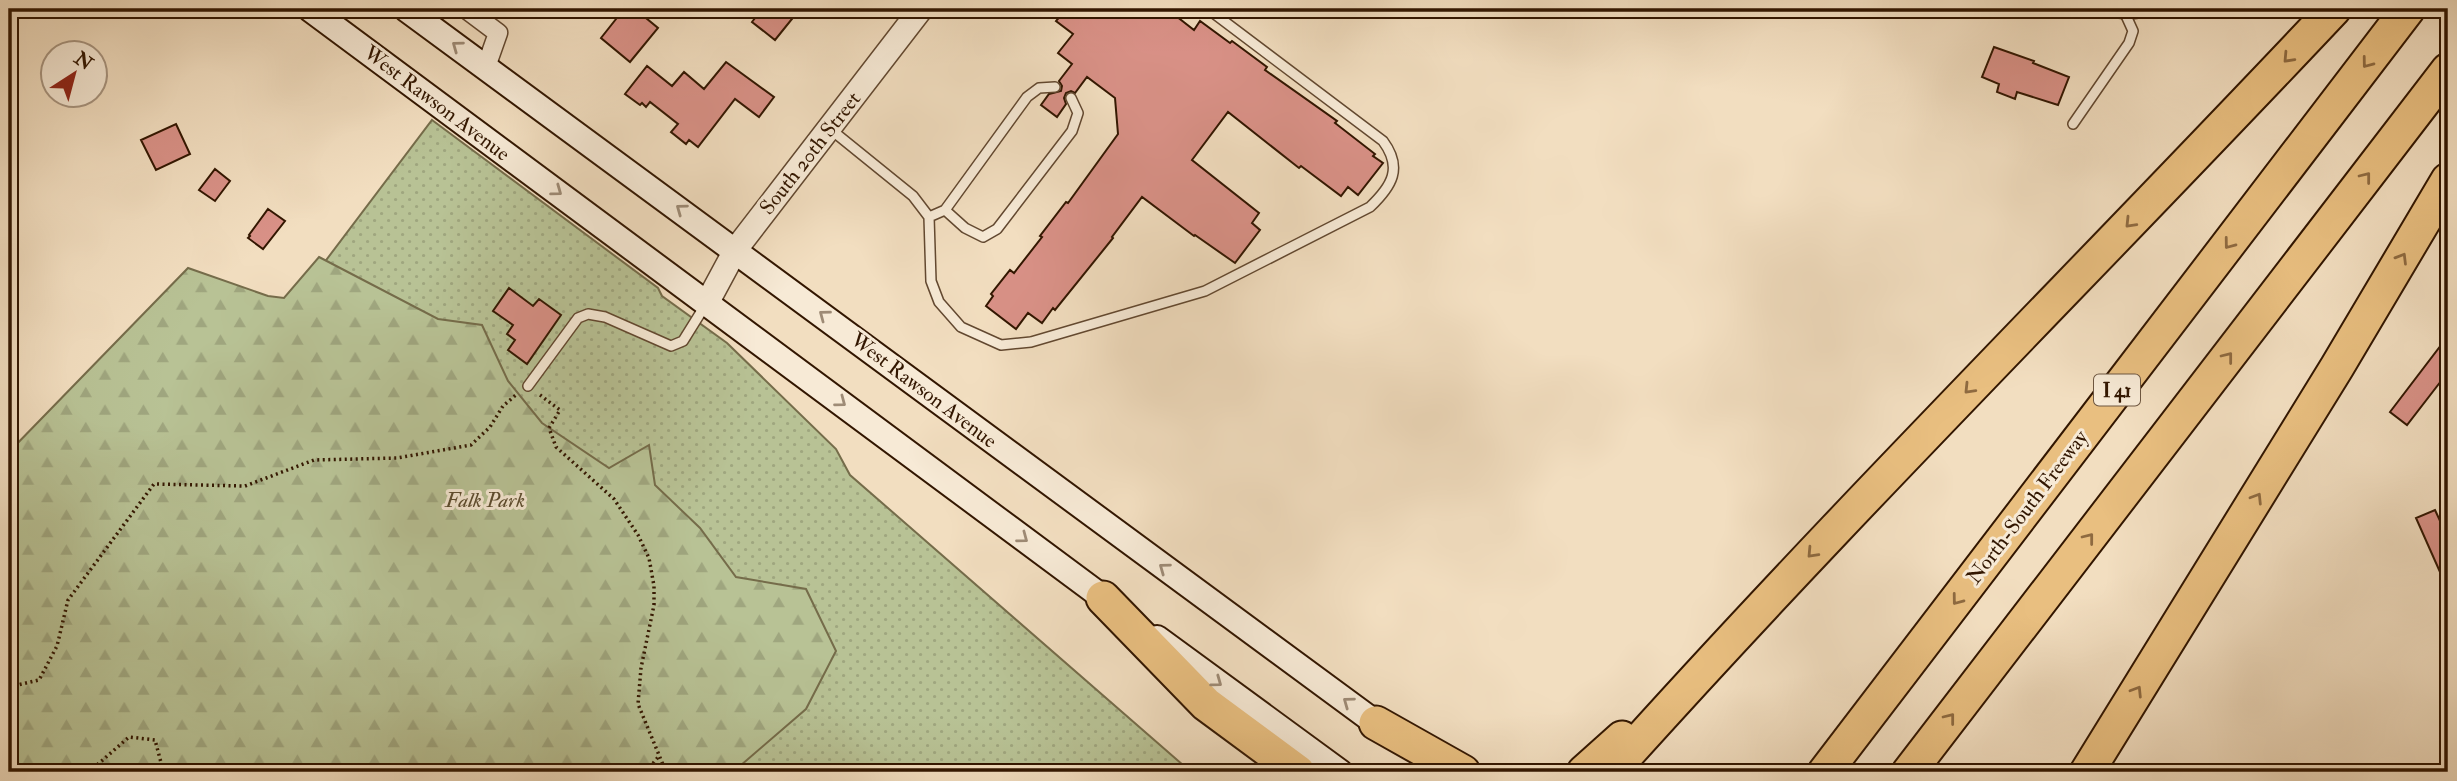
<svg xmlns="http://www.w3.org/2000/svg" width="2457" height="781" font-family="'IM FELL Double Pica',serif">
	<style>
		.grass { fill: url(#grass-dots); stroke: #756c4a; stroke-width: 2 }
		.forest { fill: url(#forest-firs); stroke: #756c4a; stroke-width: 2 }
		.building { fill: #d99187; stroke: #321600; stroke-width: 2 }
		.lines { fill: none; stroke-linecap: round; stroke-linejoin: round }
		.service-casing { stroke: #624830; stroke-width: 12 }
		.minor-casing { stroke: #624830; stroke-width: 21 }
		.tertiary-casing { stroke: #624830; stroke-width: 26 }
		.secondary-casing { stroke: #321600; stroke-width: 28 }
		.motorway-casing { stroke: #321600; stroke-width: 37 }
		.path { stroke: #321600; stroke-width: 3.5; stroke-dasharray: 2 3.5; stroke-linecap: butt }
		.service { stroke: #f7ead6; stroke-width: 9 }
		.minor { stroke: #f7ead6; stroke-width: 18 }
		.tertiary { stroke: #f7ead6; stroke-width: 23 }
		.secondary { stroke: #f7ead6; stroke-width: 24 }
		.motorway { stroke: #e9bf80; stroke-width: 33 }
		.oneway { stroke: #9e8b76 }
		.oneway2 { stroke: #8e6a40 }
		.labels { text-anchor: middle; stroke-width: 6; stroke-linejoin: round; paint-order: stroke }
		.shield { fill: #f7ead6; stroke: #6d5640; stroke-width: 2 }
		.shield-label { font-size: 19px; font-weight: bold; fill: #321600 }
		.street-label { font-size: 21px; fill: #321600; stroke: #f7ead6 }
		.park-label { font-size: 21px; font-style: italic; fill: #5a4a2d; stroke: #f7ead6 }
	</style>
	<defs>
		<pattern id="grass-dots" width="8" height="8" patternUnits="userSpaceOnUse" patternTransform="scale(1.75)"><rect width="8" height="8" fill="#b8c295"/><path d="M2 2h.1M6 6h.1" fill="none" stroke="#9fa67f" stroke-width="1.8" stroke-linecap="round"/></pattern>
		<pattern id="forest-firs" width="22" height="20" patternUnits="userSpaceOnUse" patternTransform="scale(1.75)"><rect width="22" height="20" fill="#b8c295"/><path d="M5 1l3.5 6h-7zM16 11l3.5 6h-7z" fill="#9fa67f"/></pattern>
	</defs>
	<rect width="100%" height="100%" fill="#f2dec0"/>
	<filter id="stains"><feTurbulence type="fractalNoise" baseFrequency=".00286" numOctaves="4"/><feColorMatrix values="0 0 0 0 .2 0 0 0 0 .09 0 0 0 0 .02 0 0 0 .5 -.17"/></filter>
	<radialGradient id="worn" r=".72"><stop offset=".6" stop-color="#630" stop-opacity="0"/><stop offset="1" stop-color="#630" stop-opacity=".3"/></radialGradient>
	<!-- grass -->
	<path class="grass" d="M432,120L658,288L662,296L727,343L836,449L850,475L1191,772H9V497L98,562Z"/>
	<!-- forest -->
	<path class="forest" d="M319,257L438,319L482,325L508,381L542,423L609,468L649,445L655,485L700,528L736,577L806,589L836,651L806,709L733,772H9V452L188,268L268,296L284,298Z"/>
	<!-- building -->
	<path class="building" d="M624,9H635L658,28L630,62L601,38Z
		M762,9H800L775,40L752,22Z
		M1066,9H1076L1085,16L1091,9H1115L1126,17L1132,9H1167L1194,30L1200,21L1230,43L1232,41L1267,67L1265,70L1337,121L1335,123L1375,154L1373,156L1383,163L1358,195L1348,187L1341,196L1301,166L1299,168L1228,112L1192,160L1259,213L1252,223L1260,230L1235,263L1195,235L1194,236L1142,197L1112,237L1113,238L1055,310L1053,308L1042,323L1028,313L1016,329L986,306L993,296L991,294L1010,270L1014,273L1042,237L1040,236L1066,202L1068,203L1118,134L1115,98L1087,77L1075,93L1071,91L1066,93L1064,98L1066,104L1057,117L1041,105L1049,94L1061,91L1062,86L1059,81L1072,64L1058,53L1073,34L1056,21Z
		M1994,47L2034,61L2033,63L2069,77L2058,105L2017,92L2015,99L1997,92L1999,84L1982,77Z
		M726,62L774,97L759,117L735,99L698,147L689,140L686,144L671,132L678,124L650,102L646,107L642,103L640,105L625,94L647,66L672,86L684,72L704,89Z
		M176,124L190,154L156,170L141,140Z
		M215,169L230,181L215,201L199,190Z
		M268,209L285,221L263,249L248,238L250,236L249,235Z
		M509,288L533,306L539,299L561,315L527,364L508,350L515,340L507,334L513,325L493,311Z
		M2448,336V372L2407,425L2390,412Z
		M2435,510L2448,538V590L2416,518Z"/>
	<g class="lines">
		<defs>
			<path id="service" d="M2073,124L2129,43L2133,31L2123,9
				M829,128L913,196L929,217L931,281L939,302L961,327L1001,345L1031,342L1205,291L1370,207C1392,186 1403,168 1383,141L1208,9
				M945,210L965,228L983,237L997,229L1072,131L1078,113L1071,98
				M929,217L945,210L1027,97L1039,88L1055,87
				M528,386L578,318L588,314L605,317L671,346L683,341L706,304"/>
			<path id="minor" d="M466,9L498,33L486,67
				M2122,9H2135"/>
			<path id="tertiary" d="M707,303L736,249L921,9"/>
			<path id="secondary" d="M310,9L1117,608
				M406,9L1388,732
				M1157,638L1340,772"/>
			<path id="motorway" d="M1103,598L1206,704L1298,772
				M1376,723L1463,772
				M1584,772L1622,738
				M1611,772C1845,511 2094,264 2334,9
				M1825,772L2408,9
				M1909,772L2448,70
				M2087,772L2337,367L2448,180"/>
		</defs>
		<!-- service casing -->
		<use href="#service" class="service-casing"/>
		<!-- minor casing -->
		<use href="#minor" class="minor-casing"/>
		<!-- tertiary casing -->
		<use href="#tertiary" class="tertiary-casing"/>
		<!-- secondary casing -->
		<use href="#secondary" class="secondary-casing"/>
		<!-- motorway casing -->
		<use href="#motorway" class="motorway-casing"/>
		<!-- path -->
		<path class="path" d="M540,395L560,410L549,428L556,447L614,499L638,535L649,558L654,586V605L641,668L638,704L666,772
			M9,687L39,680L57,646L68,600L154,484L245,486L314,460L397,458L471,445L490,427L503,406L517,394
			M89,772L129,737L155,740L163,770L167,772
			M646,772L659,756"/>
		<!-- service -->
		<use href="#service" class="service"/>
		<!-- minor -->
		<use href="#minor" class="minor"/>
		<!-- tertiary -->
		<use href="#tertiary" class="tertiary"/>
		<!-- secondary -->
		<use href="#secondary" class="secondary"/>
		<!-- motorway -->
		<use href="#motorway" class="motorway"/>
	</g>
	<!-- one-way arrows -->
	<defs><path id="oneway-chevron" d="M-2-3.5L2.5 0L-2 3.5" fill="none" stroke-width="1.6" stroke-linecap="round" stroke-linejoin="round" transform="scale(1.75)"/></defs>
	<g class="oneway">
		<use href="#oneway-chevron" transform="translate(457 46) rotate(-144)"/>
		<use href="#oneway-chevron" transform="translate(557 191) rotate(36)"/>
		<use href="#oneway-chevron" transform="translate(681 209) rotate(-144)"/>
		<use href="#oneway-chevron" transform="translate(824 315) rotate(-143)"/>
		<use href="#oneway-chevron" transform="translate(841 402) rotate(37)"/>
		<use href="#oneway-chevron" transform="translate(1023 538) rotate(37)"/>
		<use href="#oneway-chevron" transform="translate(1164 568) rotate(-144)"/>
		<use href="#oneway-chevron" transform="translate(1217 682) rotate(36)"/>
		<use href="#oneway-chevron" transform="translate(1348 702) rotate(-144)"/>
	</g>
	<g class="oneway2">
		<use href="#oneway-chevron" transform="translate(2288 58) rotate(133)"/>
		<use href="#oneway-chevron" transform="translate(2367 63) rotate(127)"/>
		<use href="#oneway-chevron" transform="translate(2366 177) rotate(-52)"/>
		<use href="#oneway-chevron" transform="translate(2130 223) rotate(134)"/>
		<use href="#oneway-chevron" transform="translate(2229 244) rotate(127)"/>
		<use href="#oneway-chevron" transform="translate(2402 258) rotate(-59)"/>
		<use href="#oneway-chevron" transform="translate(2228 357) rotate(-52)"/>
		<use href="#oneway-chevron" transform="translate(1969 389) rotate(134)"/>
		<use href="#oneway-chevron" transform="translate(2257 498) rotate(-58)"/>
		<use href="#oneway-chevron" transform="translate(2089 538) rotate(-52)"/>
		<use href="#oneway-chevron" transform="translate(1812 553) rotate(133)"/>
		<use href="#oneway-chevron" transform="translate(1957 600) rotate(127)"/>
		<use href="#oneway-chevron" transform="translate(2137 691) rotate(-58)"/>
		<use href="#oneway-chevron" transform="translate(1950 718) rotate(-52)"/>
	</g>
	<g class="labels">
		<!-- shield labels -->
		<rect class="shield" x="2094" y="374.5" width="46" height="31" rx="5"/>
		<g class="shield-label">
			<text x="2117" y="397">I 41</text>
		</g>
		<!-- street labels -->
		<g class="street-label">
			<text transform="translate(437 103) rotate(37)" y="7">West Rawson Avenue</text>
			<text transform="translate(810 153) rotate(-52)" y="7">South 20th Street</text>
			<text transform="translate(924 390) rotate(37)" y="7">West Rawson Avenue</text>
			<text transform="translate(2027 507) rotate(-53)" y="7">North-South Freeway</text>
		</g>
		<!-- park labels -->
		<g class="park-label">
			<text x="485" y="507">Falk Park</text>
		</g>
	</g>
	<!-- margin -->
	<rect width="2457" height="781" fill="none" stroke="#f2dec0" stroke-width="35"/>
	<rect x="10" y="10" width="2436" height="760" fill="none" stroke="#321600" stroke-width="3.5"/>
	<rect x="18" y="18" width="2422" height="746" fill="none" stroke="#321600" stroke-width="2"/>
	<!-- north arrow -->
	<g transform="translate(74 74) rotate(36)"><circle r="33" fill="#f7ead6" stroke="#a89580" stroke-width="2"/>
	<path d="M0-5L12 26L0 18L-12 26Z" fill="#8f2418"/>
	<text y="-10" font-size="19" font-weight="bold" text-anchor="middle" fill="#321600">N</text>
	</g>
	<rect width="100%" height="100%" filter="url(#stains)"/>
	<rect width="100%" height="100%" fill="url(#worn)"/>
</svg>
